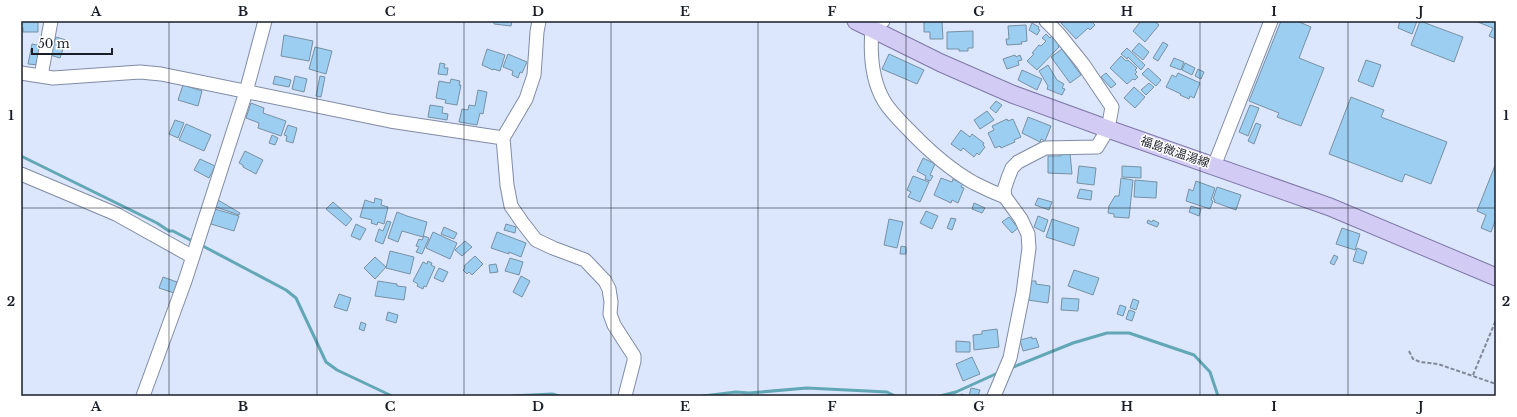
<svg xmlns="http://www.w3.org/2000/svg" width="1517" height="417" font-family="'Libre Baskerville','Noto Sans JP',serif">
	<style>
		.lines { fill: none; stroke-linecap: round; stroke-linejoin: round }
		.stream { stroke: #61a7b6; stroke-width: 3 }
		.building { fill: #9bcef1; stroke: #7891a3 }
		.minor-casing { stroke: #808ca5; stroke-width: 15 }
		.major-casing { stroke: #7e78a8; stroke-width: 19 }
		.path { stroke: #818898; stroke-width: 2; stroke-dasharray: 4 2; stroke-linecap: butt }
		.minor { stroke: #fff; stroke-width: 13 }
		.major { stroke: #d2cbf4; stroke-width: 17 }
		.grid { fill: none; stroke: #1a1e28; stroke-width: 1; stroke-opacity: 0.55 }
		.labels { text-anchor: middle; stroke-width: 3; stroke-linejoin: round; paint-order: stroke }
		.street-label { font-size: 12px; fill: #1a1e28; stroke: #fff }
		.neatline { fill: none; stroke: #1a1e28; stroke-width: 1.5 }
		.grid-label { font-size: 13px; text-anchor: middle; font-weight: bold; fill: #1a1e28 }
	</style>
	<rect width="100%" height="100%" fill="#dce6fc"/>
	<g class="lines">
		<!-- stream -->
		<path class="stream" d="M21,156L157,223L169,231H173L194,242
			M201,245L286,290L296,298L326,362L337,370L392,396
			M1011,368L1073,343L1107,333H1129L1194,355L1210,372L1218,396
			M512,396L552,394L559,396
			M703,396L736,392L749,393L807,388L887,392L895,396
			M940,396L956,392L1000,372"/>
	</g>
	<!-- building -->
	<path class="building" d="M21,21H38V32H23V28H21Z
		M494,21H512L511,26L494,24Z
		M924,21H942L943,39H930V32H924Z
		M1064,21H1091L1095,25L1090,30L1088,28L1076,39L1061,23Z
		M1141,21H1154L1159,25L1145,42L1133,31Z
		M1281,21H1297L1311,27L1299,58L1324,68L1301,126L1277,117L1279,113L1249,101Z
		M1400,21H1417L1412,34L1398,28Z
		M1420,21L1463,37L1454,62L1411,45Z
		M1475,21H1496V39L1489,36L1493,28Z
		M1032,23L1039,27L1038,29L1040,30L1037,35L1029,30Z
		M1026,25L1027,41L1021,42L1022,44L1007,45L1006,39H1009L1008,26Z
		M973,31V48H968V51H959V49H947V32Z
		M1046,34L1050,38L1052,36L1060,44L1058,46L1059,47L1037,70L1027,61L1034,54L1032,53L1039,45L1041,46L1046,41L1042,38Z
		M284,35L313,41L309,61L281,56Z
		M56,37L66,40L60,58L50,55Z
		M1163,42L1168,45L1158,61L1153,58Z
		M1139,43L1149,52L1143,60L1132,51Z
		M32,44L42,46L38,65L28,64Z
		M315,47L332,51L326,74L309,69Z
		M1127,48L1145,65L1141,70L1128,57L1127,59L1121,54Z
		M487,49L505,55L500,71L493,69V70L482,65Z
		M1062,49L1081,75L1070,83L1051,57Z
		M508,54L527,62L522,73L520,72L518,78L512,75L513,71L503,67Z
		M889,54L924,70L917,84L882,69Z
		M1015,55L1016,57L1020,55L1022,60L1018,61L1019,65L1007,69L1003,59Z
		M1121,56L1126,61L1128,60L1137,68L1135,70L1137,72L1135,74L1138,77L1135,80L1133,79L1127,84L1110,68Z
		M1174,58L1184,62L1181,70L1170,66Z
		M1366,60L1381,65L1373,87L1358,81Z
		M440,63L445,64L444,68H448L447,75L438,74Z
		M1185,63L1195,68L1192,75L1182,70Z
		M1048,65L1057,80L1064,84L1062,88L1065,89L1062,95L1047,89L1048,86L1039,71Z
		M1148,68L1161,80L1156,86L1142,74Z
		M1198,69L1204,72L1201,79L1195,76Z
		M1022,70L1042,79L1037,90L1018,80Z
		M1106,73L1116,84L1111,88L1101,77Z
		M1178,73L1200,83L1194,98L1190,96L1189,99L1180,95L1181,94L1166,87L1172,75L1176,77Z
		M275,76L291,80L289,87L273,84Z
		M295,76L307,79L304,92L292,89Z
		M320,76L325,77L321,97L316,96Z
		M451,79L460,81L459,85H461L457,105L445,103L446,100L436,98L439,81L450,83Z
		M1149,83L1154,87L1146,95L1141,90Z
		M183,85L202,91L198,106L178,100Z
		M1134,87L1145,97L1135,108L1124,98Z
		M478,90L487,92L483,114L480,113L477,125L459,122L462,109L468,110L469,105L475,106Z
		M1351,97L1384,110L1381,117L1447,142L1431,184L1405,174L1402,182L1329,154Z
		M996,101L1002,105L996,113L990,108Z
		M251,103L264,108L263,113L286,121L281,136L258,128L259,123L246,118Z
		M430,105L443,107L442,113L448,114L447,120L428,117Z
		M1250,105L1259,108L1248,136L1239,132Z
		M987,111L994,120L980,129L974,120Z
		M1028,117L1051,126L1045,141L1041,139L1040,142L1022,133Z
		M1007,119L1008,121L1013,119L1021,137L1014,140L1015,142L1001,148L1000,146L995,148L988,133L994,130L992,126Z
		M175,120L184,123L178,138L169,134Z
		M1256,123L1261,125L1254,144L1248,141Z
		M186,124L211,135L204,151L179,140Z
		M288,125L297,128L293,143L286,141L287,136L284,135Z
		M961,130L970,137L972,134L984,143L983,145L985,147L979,155L977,153L974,157L963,148L961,151L951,144Z
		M272,135L278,138L275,145L269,143Z
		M245,151L263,160L256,174L243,167V165L239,163Z
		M1061,152L1070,153L1072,174L1048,173V156H1061Z
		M923,158L935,164L930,175L933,176L930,181L925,179L926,176L917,171Z
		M200,159L215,166L209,178L194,170Z
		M1496,163V219L1491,232L1481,228L1486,215L1477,211Z
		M1079,166L1096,168L1094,185L1077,183Z
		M1122,166L1141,167V178L1122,177Z
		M913,176L929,182L920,202L908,197L911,192L907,190Z
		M941,178L952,182L953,179L963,184L961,187L964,188L958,203L952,200L951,203L934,195Z
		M1121,178L1133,180L1129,218L1114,217V214L1108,213L1109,206L1115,196H1119Z
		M1135,180L1157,182L1156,198L1134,197Z
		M1196,181L1215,188L1211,200L1213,201L1210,209L1186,201L1189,189L1193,191Z
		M1217,187L1241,195L1236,210L1214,202L1215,200L1213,199Z
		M1080,189L1092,191L1091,200L1077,198Z
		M375,198L382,200L381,205L388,207L384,224L378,222L377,225L371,223L372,220L360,217L365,200L374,203Z
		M1038,198L1052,202L1049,210L1035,205Z
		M218,200L240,213L239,215L216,207Z
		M333,202L352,219L346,226L326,209Z
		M974,203L985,208L982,213L972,209Z
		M1191,206L1201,209L1199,216L1189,212Z
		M215,209L239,216L234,231L211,224Z
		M926,211L938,216L932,229L920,223Z
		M397,212L407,216L427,222L423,237L402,231L398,242L388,238Z
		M1038,216L1048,220L1044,232L1034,227Z
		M1009,217L1018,228L1012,233L1002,222Z
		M951,218L956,219L952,230L947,228Z
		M889,219L903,222L897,248L884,245Z
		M1052,219L1079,228L1074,246L1046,237Z
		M1148,220L1152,222L1153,220L1159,223L1157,227L1147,223Z
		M387,221L391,222L383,244L375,241L379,229L383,231Z
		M356,224L366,229L360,240L351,236Z
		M506,224L516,227L515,233L504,230Z
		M444,227L457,233L454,239L441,234Z
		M1342,228L1360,234L1355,250L1336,244Z
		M433,232L457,243L450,259L426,248Z
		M497,232L526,243L521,257L509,252V254L491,248Z
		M424,236L429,238L422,254L416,252L419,247L416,246L419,239L422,240Z
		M465,241L472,247L462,256L455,250Z
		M901,246L906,247V254H900Z
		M1357,248L1367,252L1363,264L1353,261Z
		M390,251L414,257L410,274L386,268Z
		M1334,255L1338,257L1334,265L1330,263Z
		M475,256L483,264L472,275L469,272L467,274L463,270L465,268L464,266Z
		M375,257L386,267L375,279L364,268Z
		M510,258L523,262L519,275L505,271Z
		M428,261L432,263L431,265L435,267L426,287L424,286L423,289L417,286L418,284L413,281L423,262L427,264Z
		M496,264L498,272L490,273L489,265Z
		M439,268L448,272L443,282L434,278Z
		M1074,270L1099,278L1093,295L1068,286Z
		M521,276L530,281L522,297L513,292Z
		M163,277L177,282L174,293L159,288Z
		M378,281L397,284V286L406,287L404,300L375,296Z
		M1031,281H1036V284L1050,286L1048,303L1028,300Z
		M339,294L351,298L347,311L334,307Z
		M1062,298L1079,299L1078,311L1061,310Z
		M1133,299L1139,301L1136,310L1130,308Z
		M1120,305L1126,307L1123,316L1117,314Z
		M1129,310L1135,312L1132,321L1126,319Z
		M388,312L398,315L396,323L386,320Z
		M361,322L366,324L364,331L359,329Z
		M997,329L999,347L974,350L973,335L982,334V331Z
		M1032,337V339L1036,338L1039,347L1023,351L1020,340Z
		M956,341L970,342V352H956Z
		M972,357L980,374L963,381L956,364Z
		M971,388L980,390L978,396H960L961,394L969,396Z"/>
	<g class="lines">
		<defs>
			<path id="minor" d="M539,21L537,32L534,75L526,99L503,138L507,185L511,206L522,222L536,240L553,248L585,260L605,281L609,289L611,302L610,314L614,325L634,356V361L625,396
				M883,21L872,29C870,53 871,79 884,101C890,111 899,120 908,129C927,149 949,169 974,183C984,188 995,193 1005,197
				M21,73L53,78L140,72L161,74L390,121L503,138
				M41,76L51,21
				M1214,166L1271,21
				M21,174L116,214L193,257
				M143,396L185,281L246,92L265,21
				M994,396L1010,358L1023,293L1029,248L1028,234L1021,219L1005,197L1004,190L1008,178L1012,168L1018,162L1045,148L1097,147L1108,129L1112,107L1083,64L1058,33L1046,21"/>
			<path id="major" d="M856,21L941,63L1012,94L1108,129L1330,207L1496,277"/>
		</defs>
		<!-- minor casing -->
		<use href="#minor" class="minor-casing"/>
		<!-- major casing -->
		<use href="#major" class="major-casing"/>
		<!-- path -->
		<path class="path" d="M1409,351L1413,359L1420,362L1438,364L1496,384
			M1473,375L1496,320"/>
		<!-- minor -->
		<use href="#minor" class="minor"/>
		<!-- major -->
		<use href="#major" class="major"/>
	</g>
	<!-- grid -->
	<path class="grid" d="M169,21V396M317,21V396M464,21V396M611,21V396M758,21V396M906,21V396M1053,21V396M1200,21V396M1348,21V396M21,208H1496"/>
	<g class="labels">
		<!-- street labels -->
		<g class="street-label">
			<text transform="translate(1175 152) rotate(19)" y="4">福島微温湯線</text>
		</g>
	</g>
	<!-- border -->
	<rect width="1517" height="417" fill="none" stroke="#ffffff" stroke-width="44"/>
	<!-- scale -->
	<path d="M32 48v6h80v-6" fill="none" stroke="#1a1e28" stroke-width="2"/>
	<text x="38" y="48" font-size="12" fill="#1a1e28" stroke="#ffffff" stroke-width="3" paint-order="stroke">50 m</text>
	<rect x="22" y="22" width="1473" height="373" class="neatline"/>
	<g class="grid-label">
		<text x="96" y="16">A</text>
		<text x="243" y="16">B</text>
		<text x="390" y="16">C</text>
		<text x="538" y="16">D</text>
		<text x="685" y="16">E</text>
		<text x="832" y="16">F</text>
		<text x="979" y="16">G</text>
		<text x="1127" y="16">H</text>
		<text x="1274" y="16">I</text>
		<text x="1421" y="16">J</text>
		<text x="11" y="120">1</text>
		<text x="1506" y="120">1</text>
		<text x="11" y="306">2</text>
		<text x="1506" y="306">2</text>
		<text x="96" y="411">A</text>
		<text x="243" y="411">B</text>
		<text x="390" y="411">C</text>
		<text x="538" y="411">D</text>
		<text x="685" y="411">E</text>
		<text x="832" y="411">F</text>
		<text x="979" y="411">G</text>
		<text x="1127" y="411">H</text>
		<text x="1274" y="411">I</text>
		<text x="1421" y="411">J</text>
	</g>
</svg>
